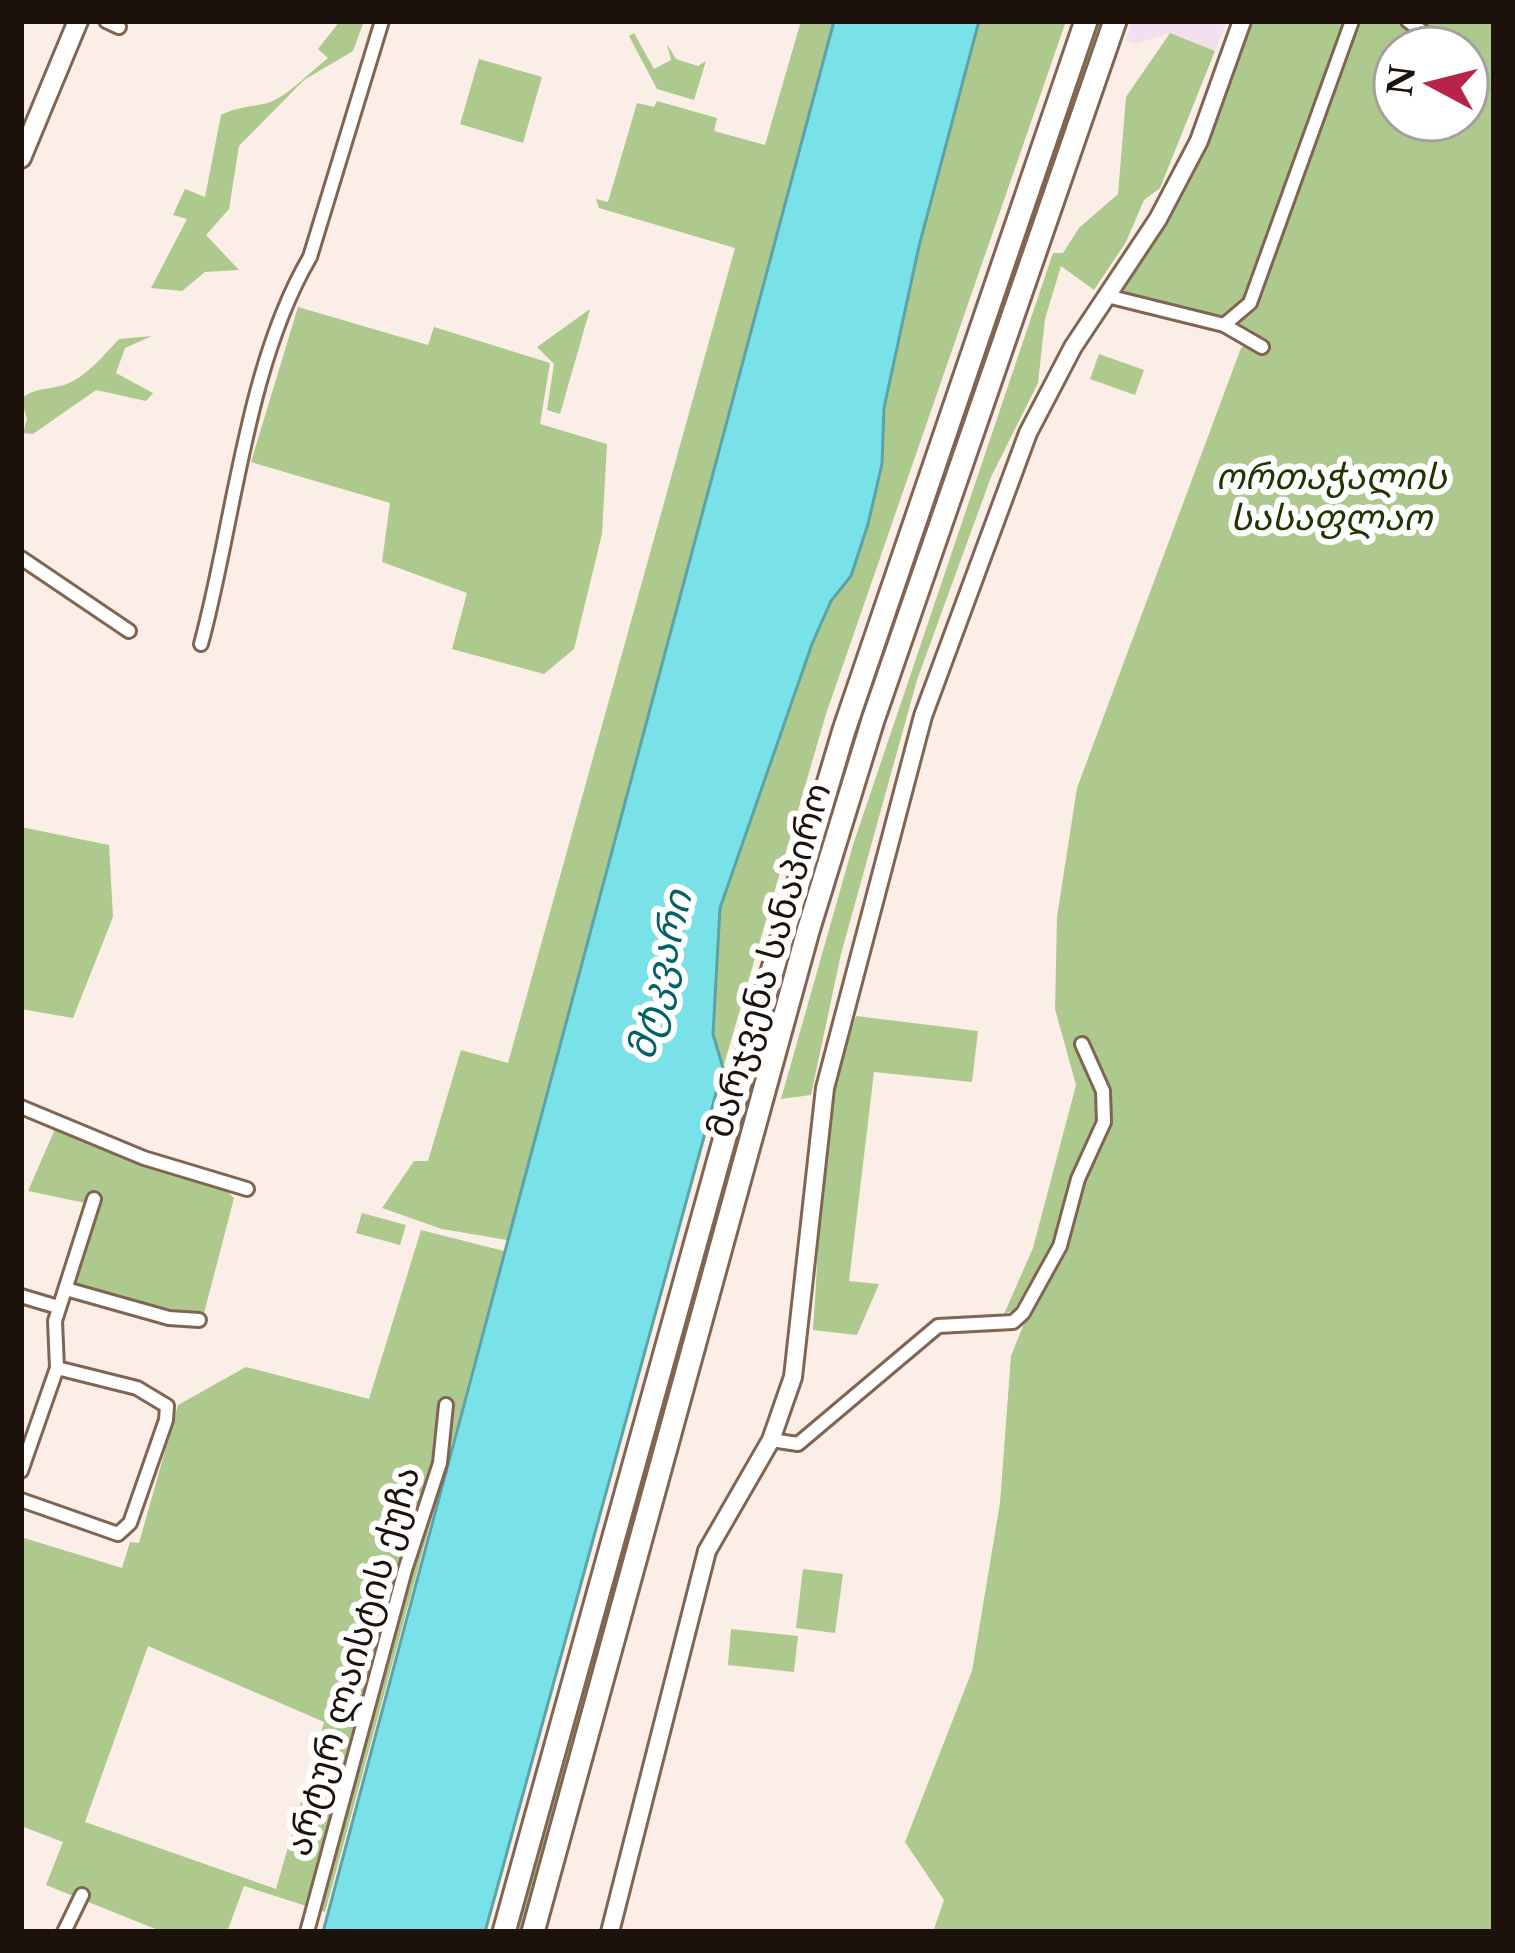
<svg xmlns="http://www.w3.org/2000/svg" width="1515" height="1953" font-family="'Libre Baskerville','Noto Sans Georgian',serif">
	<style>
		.commercial { fill: #f2e0f1 }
		.green { fill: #adc98d; fill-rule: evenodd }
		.water { fill: #79e1e8; stroke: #5da3a6; stroke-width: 3 }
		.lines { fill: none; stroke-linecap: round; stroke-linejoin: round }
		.minor-casing { stroke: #806553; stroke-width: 18 }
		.tertiary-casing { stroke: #806553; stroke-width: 22 }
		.secondary-casing { stroke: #806553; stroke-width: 24 }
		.trunk-casing { stroke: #806553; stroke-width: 27 }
		.minor { stroke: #fff; stroke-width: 12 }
		.tertiary { stroke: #fff; stroke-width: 16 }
		.secondary { stroke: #fff; stroke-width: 18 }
		.trunk { stroke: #fff; stroke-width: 21 }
		.labels { text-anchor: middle; stroke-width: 12; stroke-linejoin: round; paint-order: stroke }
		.park-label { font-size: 36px; font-style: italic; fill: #223402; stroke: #fff }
		.street-label { font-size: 36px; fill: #1d120b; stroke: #fff }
		.water-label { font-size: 39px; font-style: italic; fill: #006166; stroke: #fff }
	</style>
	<rect width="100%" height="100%" fill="#fbeee6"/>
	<!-- commercial -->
	<path class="commercial" d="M1132,21H1227L1215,51L1170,33L1136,44L1126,41Z"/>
	<!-- green -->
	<path class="green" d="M340,21H364L353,51L304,80L239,146L229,209L206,235L239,270L205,272L182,291L151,288L187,219L173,215L185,189L205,197L221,115C241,104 260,108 275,100C294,90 311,71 328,58L318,49Z
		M801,21H834L507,1240L442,1229L382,1208L414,1161H428L461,1050L508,1063L735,248L599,208L596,199L608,202L637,103L654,107L657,101L717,118L714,131L765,145Z
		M979,21H1066L826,714L723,1068L713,1034L720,908L812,644L831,601L851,576L868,524L882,464L884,408L919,246Z
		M1095,21H1102L859,729L774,1017L523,1932H516L765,1015L854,727Z
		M1253,21H1494V1932H933L944,1900L905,1842L972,1671L1000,1503L1011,1356L1081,1181L1073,1171L1053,1244L1014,1310L1004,1314L1033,1248L1076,1085L1055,1009L1057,917L1077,788L1241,348L1261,338L1212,314L1119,290L1202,149ZM1395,48H1467V120H1395Z
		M634,33L654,69L671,60L667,44L676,59L698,66L706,61L694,100L657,89L629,36Z
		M1170,33L1215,51L1160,188L1144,200L1126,242L1094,290L1061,266L1045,319L1038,383L991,477L917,680L841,954L811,1095L781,1099L853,845L1053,253H1063L1079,228L1118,194L1126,97Z
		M479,59L542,77L523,143L460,124Z
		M298,307L428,345L434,327L550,363L540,424L607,444L602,534L574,649L544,674L452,649L467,593L382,562L390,503L251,462Z
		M590,309L560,414L547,410L554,364L537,347Z
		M152,336L125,348L116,373L153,393L146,401L96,390L33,434L23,433L27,419L21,399C34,387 51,390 67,384C89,374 103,356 119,339Z
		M1099,354L1144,370L1135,395L1090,379Z
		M21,827L109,845L113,917L73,1018L21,1009Z
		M856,1016L978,1031L972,1082L874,1072L849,1281L879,1284L857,1335L813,1330C821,1224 819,1117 856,1016Z
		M55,1129L223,1187L234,1198L203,1317L71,1284L95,1205L28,1191Z
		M362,1213L406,1225L400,1245L356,1233Z
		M421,1230L504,1251L325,1912L244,1886L227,1932H163L46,1885L63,1842L21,1826V1537L122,1568L130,1542L139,1543L178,1405L246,1367L369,1399ZM148,1646L324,1722L276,1889L85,1822Z
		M803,1569L843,1574L835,1633L796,1628Z
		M731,1629L798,1636L794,1672L728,1665Z"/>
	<!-- water -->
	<path class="water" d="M834,21H979L919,246L884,408L882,464L868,524L851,576L831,601L812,644L720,908L713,1034L723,1068L485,1932H323Z"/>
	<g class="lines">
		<defs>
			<path id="minor" d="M106,21L119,27
				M1408,21L1445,48
				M1107,296L1224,325L1250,303L1352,21
				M1224,325L1262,347
				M21,558L129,631
				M201,644C234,523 246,366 310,257L382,21
				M21,1107L144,1158L247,1189
				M66,1289L169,1318L199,1320
				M21,1296L58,1307
				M771,1440L798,1444L938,1326L1013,1322L1023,1313L1060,1246L1078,1179L1104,1122L1103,1091L1082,1044
				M21,1471L57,1368L55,1321L94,1199
				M21,1500L118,1534L130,1523L166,1420L167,1406L137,1388L57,1368
				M64,1932L82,1895
				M307,1932L405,1570L440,1463L446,1405"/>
			<path id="tertiary" d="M610,1932L707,1551L771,1440L793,1377L825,1088L923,716L1028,433L1073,347L1158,219L1199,141L1242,21"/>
			<path id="secondary" d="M21,158L78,21"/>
			<path id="trunk" d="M504,1932L757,1022L844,730L1086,21
				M533,1932L808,931L873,720L1115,21"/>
		</defs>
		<!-- minor casing -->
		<use href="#minor" class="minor-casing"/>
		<!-- tertiary casing -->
		<use href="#tertiary" class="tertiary-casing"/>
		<!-- secondary casing -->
		<use href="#secondary" class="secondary-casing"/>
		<!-- trunk casing -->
		<use href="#trunk" class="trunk-casing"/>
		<!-- minor -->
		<use href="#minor" class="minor"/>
		<!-- tertiary -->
		<use href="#tertiary" class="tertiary"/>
		<!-- secondary -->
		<use href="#secondary" class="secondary"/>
		<!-- trunk -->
		<use href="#trunk" class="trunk"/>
	</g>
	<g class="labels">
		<!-- park labels -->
		<g class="park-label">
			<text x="1331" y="489">ორთაჭალის<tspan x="1331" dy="41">სასაფლაო</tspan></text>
		</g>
		<!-- street labels -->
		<g class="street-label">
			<text transform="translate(768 960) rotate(-74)" y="13">მარჯვენა სანაპირო</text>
			<text transform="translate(352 1661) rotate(-74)" y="13">არტურ ლაისტის ქუჩა</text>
		</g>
		<!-- water labels -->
		<g class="water-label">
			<text transform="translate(659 975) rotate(-77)" y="14">მტკვარი</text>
		</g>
	</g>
	<!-- border -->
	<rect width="1515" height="1953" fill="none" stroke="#1d120b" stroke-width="48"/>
	<!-- north arrow -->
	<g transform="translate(1431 84) rotate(277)"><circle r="57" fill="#ffffff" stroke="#a5a09d" stroke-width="3"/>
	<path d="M0-9L21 45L0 30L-21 45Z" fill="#b62449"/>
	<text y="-18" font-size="33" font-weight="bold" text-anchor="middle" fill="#1d120b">N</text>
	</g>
</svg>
